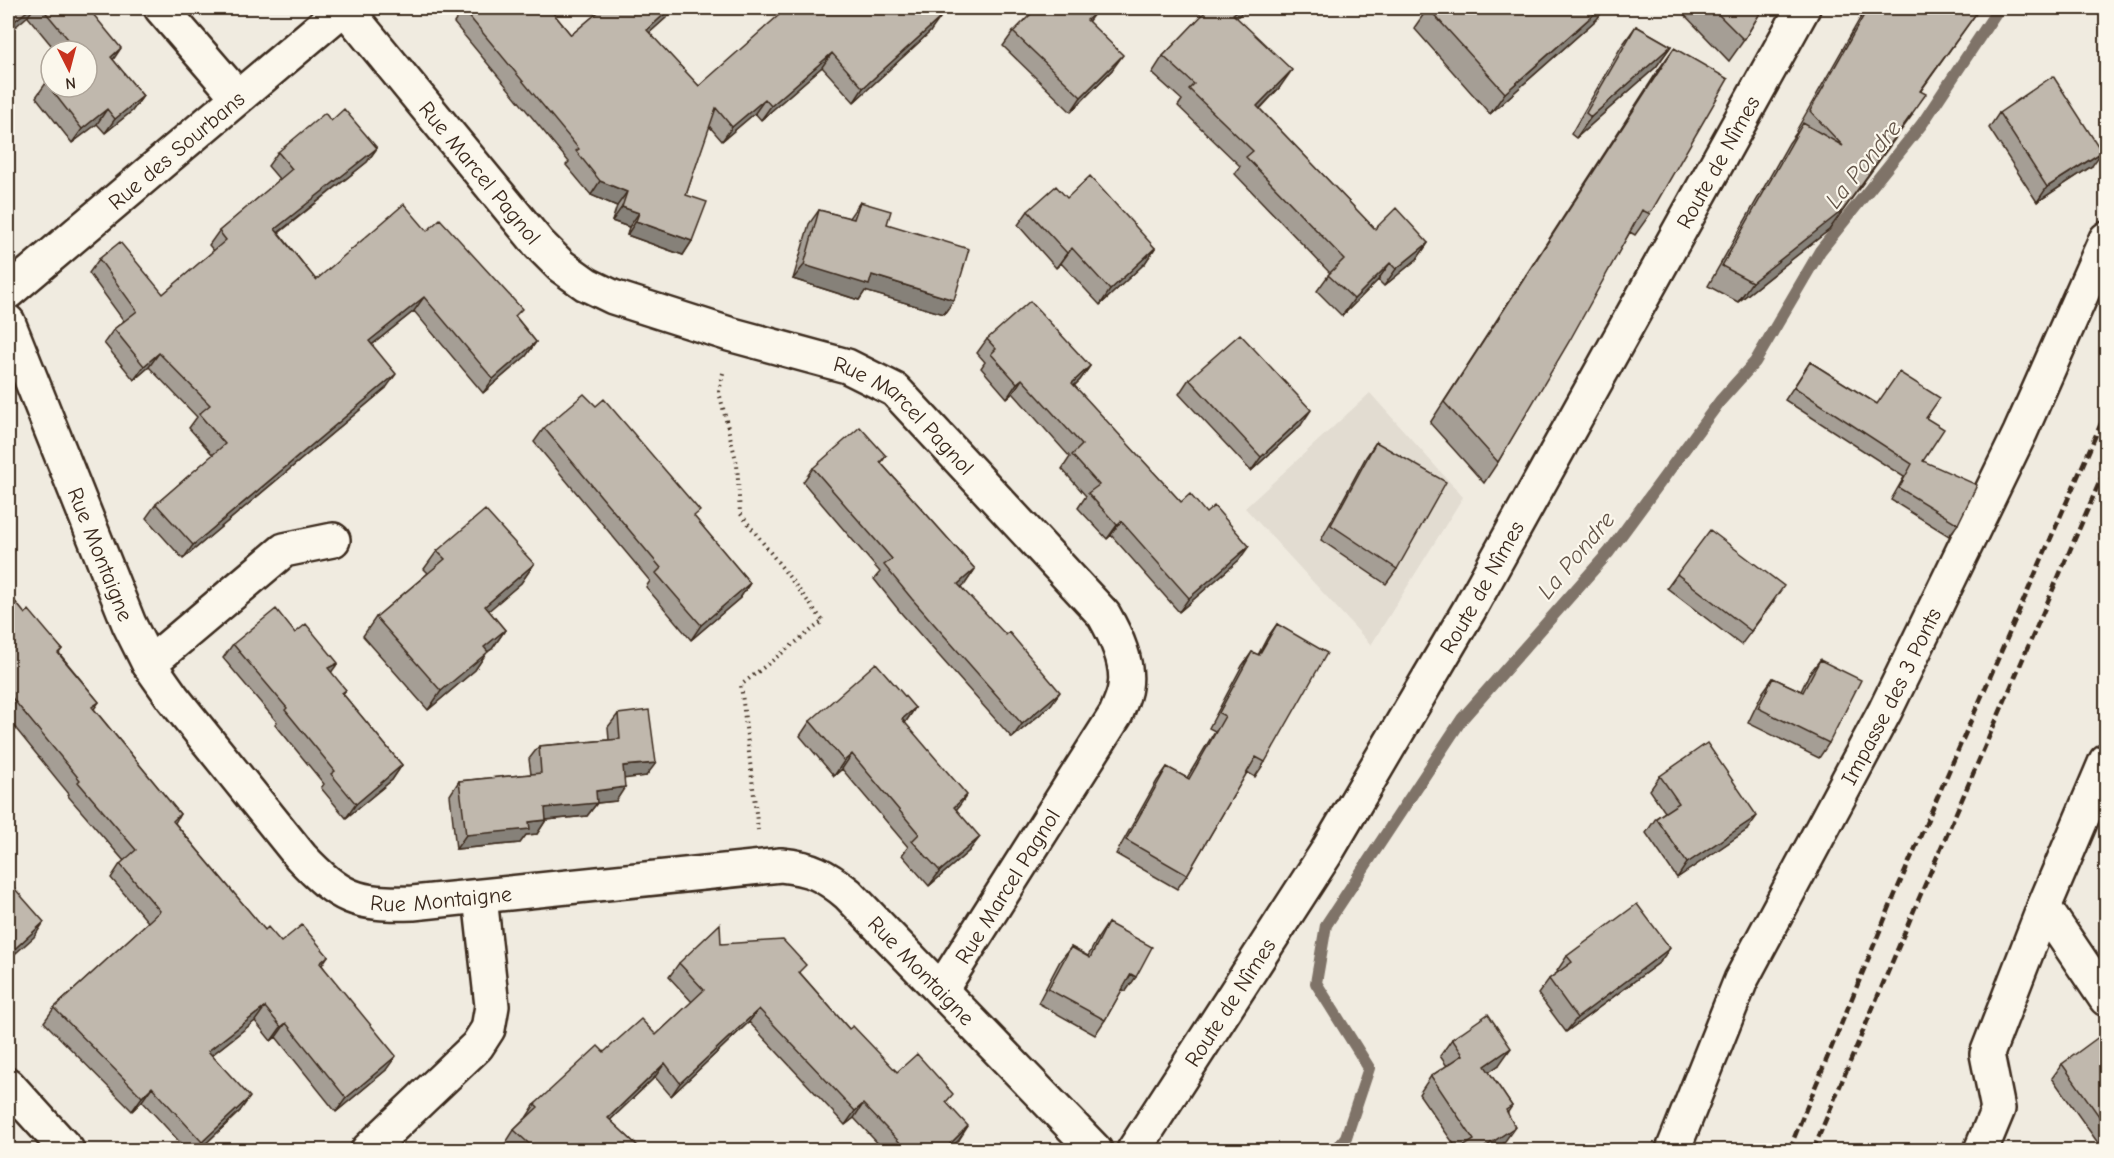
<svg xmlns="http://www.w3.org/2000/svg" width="2114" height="1158" font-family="'Comic Neue',sans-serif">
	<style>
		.built { fill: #e2dcd1 }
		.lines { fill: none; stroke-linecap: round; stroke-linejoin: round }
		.stream { stroke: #7f7367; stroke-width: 12 }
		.minor-casing { stroke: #3b2a1e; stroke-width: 38 }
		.path { stroke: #3b2a1e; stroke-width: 4; stroke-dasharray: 1.5 4.5; stroke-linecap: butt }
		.minor { stroke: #fbf7ec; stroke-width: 33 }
		.rail { stroke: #3b2a1e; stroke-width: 4.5; stroke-dasharray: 9 4.5; stroke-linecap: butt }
		.wall { fill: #a59e95; stroke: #3b2a1e; stroke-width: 1.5 }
		.shaded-wall { fill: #868179; stroke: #3b2a1e; stroke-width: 1.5 }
		.building { fill: #c0b8ad; stroke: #3b2a1e; stroke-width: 1.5 }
		.labels { text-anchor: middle; stroke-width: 4.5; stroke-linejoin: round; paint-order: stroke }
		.street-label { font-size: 22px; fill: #3b2a1e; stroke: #fbf7ec }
		.water-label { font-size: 24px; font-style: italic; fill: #635448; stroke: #fbf7ec }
	</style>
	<rect width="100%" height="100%" fill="#f0ebe0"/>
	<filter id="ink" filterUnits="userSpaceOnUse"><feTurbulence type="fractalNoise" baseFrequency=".0167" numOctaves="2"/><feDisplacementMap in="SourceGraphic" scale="12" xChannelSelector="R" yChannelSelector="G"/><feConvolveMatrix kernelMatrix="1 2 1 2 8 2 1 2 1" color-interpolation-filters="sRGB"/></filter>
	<g filter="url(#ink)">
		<!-- built -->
		<path class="built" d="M1370,393L1463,497L1371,645L1245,508Z"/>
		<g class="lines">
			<!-- stream -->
			<path class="stream" d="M1336,1150L1346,1137L1369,1068L1316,983L1326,925L1462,719L1609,552L1720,401L1755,362L1820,251L1922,124L1999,8"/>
			<defs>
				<g id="minor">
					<path d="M161,8L237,96"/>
					<path id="s1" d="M345,8L539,244L561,266L586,284L613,297L729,334L847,366L895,390L1104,615C1116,636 1129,663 1125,687C1124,696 1119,706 1116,714L941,990"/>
					<path id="s2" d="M8,292L344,8"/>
					<path id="s3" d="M8,322L129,624L149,664L173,698L301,857C340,898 356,905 413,903L781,865C811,868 825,875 848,894L1095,1150"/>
					<path d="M149,664L284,550L333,540"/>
					<path d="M2044,907L2106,999"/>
					<path d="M8,1085L67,1150"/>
					<path d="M368,1150L477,1046L488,1029L492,1006L480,897"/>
					<path id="s4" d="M1134,1150L1326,853L1469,610L1803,8"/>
					<path id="s5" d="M1673,1150L1741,980L1885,711L2020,433L2106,239"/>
					<path d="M1981,1150L1998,1109L1987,1054L2044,907L2106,761"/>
				</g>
			</defs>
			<!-- minor casing -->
			<use href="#minor" class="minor-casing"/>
			<!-- path -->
			<path class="path" d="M723,373L719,392L737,464L740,513L823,621L741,685L758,830"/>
			<!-- minor -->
			<use href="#minor" class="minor"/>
			<!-- rail -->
			<path class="rail" d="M1789,1150L1896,892L2106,412
				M1813,1150L1917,903L2106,467"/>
		</g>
		<!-- wall -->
		<path class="wall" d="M8,8H88L113,60L143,96L132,111L105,133L97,124L72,143L36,97L46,83L87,51H56L28,17V16Z
			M462,8H549L571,35L603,8H677L649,33L699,86L831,12L930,32L854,102L822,67L761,120L755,113L722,141L709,126L686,195L692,241L683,255L627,235L629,227L612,221L617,206L591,195L566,165L569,162L454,23L463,9Z
			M1194,8H1247L1236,17L1280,87L1260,109L1375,229L1428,243L1417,259L1384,286L1378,280L1342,316L1317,291L1330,273L1235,174L1240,166L1178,106L1182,100L1152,73L1163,56L1202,16Z
			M1428,8H1605L1597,19L1490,114L1414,28Z
			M1678,8H1763L1744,40L1729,61Z
			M1866,8H1980L1920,92L1829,230L1738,302L1708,286L1789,143L1797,132L1796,131Z
			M1094,14L1088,22L1112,70L1071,112L1003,46L1013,32Z
			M1636,26L1671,46L1656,67L1576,138L1571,134L1621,47Z
			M1674,48L1650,214L1635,235L1630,232L1498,462L1484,483L1430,423L1659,69Z
			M1999,113L2092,166L2037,202L1989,128Z
			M331,121L377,148L367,162L279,233L316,280L427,231L516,317L536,342L526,356L483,393L414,311L372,345L386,388L183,559L146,518L156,504L213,455L189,428L197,417L149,367L134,380L104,343L114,329L124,321L89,273L99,259L163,294L214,251L209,245L219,231L280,180L268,166L278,152Z
			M1067,198L1155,248L1145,263L1100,305L1061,263L1056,268L1018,225L1028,211Z
			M860,202L887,224L954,300L944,314L865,291L859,300L793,279L809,224L819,210L849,218Z
			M987,339L1090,366L1080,380L1074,386L1181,502L1239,560L1179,612L1111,535L1107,539L1078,508L1086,496L1062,469L1070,457L1013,393L1007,398L981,368L985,362L977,353Z
			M1810,362L1877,404L1926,418L1923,461L1958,524L1949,536L1891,500L1904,477L1785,400Z
			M1189,379L1301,425L1251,471L1179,394Z
			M544,428L695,518L750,583L740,598L691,640L646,587L650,581L534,442Z
			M1376,442L1397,569L1386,584L1321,540L1366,457Z
			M886,456L881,463L975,569L965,584L961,587L1050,706L1012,738L902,614L874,579L880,572L803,482L813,468Z
			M437,551L534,564L521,583L488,610L505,630L492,649L487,652L475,670L428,710L363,636L376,617L428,573L424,569Z
			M1677,574L1774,601L1741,645L1667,588Z
			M8,593L25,614L62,649L59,653L99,702L94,709L180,814L175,823L265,930L281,942L328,956L322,965L386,1070L336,1112L276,1037L271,1041L255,1021L212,1055L240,1111L199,1150H187L142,1101L132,1111L44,1022L54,1008L148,922L111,878L120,864L124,861L68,796L69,794L8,719Z
			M1277,624L1265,762L1255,777L1247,772L1187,875L1177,889L1116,854L1157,781L1167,767L1187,778L1215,731L1209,728L1242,666L1252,652L1258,655L1267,638Z
			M295,633L346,690L343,694L402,765L392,780L346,818L321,788L324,784L275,724L277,722L223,658L233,644Z
			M1820,660L1829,743L1819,758L1748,723L1763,692L1773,678L1801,691L1809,674Z
			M915,708L905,723L956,810L969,851L929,886L902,855L908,847L842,769L834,776L800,736L810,721Z
			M618,714L646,776L624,778L616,801L597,803L587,816L546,820L537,834L526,835L520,843L456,849L450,795L459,781L531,774L529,759L539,746L609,740L608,727Z
			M1660,776L1747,830L1677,878L1646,833L1656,818L1665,812L1650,790Z
			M1108,923L1126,991L1122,990L1105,1020L1095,1035L1038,1003L1060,961L1071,947L1088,956L1098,938Z
			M721,944L800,973L849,1029L897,1072L947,1103L959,1140L950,1148L952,1150H884L854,1118L845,1125L749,1022L671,1096L655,1077L610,1120L642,1150H512L505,1144L514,1130L526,1118L535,1104L604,1052L656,1035L692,1002L669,977L679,963Z
			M1567,956L1660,962L1566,1032L1538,994L1549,979L1558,972L1557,971Z
			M1452,1039L1499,1065L1489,1072L1512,1106L1508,1112L1503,1144L1494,1150H1458L1419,1094L1431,1076L1447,1066L1440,1056Z
			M2106,1045V1150H2103L2052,1078L2062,1064Z"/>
		<!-- shaded-wall -->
		<path class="shaded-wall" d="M31,8H34L28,16L8,33V26Z
			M671,8H677L637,44L647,30Z
			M1241,8H1247L1222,31L1233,14Z
			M1601,8H1605L1597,19L1490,114L1505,93Z
			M940,18L930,32L854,102L863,88Z
			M1671,46L1656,67L1576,138L1591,117Z
			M121,48L111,63V57Z
			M832,53L822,67L761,120L771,106Z
			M1123,55L1112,70L1071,112L1081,97Z
			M1292,70L1280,87L1246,123L1257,106Z
			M143,96L132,111L105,133L115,119Z
			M765,99L755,113L722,141L732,127Z
			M107,109L97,124L72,143L82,129Z
			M1913,114L1829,230L1738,302L1752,282Z
			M377,148L367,162L265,243L275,229Z
			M2102,152L2092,166L2037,202L2047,187Z
			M600,181L627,192L617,206L591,195Z
			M622,207L639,213L629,227L612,221Z
			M636,221L692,241L683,255L627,235Z
			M1428,243L1417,259L1384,286L1396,269Z
			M1072,248L1061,263L1056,268L1067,253Z
			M1155,248L1145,263L1100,305L1110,290Z
			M1390,263L1378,280L1342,316L1354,299Z
			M804,265L872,275L954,300L944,314L865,291L859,300L793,279Z
			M424,297L414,311L359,355L369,341Z
			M536,342L526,356L483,393L493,379Z
			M159,353L149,367L134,380L144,366Z
			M1090,366L1080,380L1062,397L1072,383Z
			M396,374L386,388L183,559L193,545Z
			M1022,379L1013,393L1007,398L1017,383Z
			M1311,410L1301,425L1251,471L1261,457Z
			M1121,521L1111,535L1107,539L1117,525Z
			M1249,546L1239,560L1179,612L1189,598Z
			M534,564L521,583L472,625L485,606Z
			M975,569L965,584L948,598L958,584Z
			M750,583L740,598L691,640L701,625Z
			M505,630L492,649L487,652L475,670L428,710L441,691L484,647Z
			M338,663L328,677V668Z
			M1060,692L1050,706L1012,738L1022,724Z
			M915,708L905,723L902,719Z
			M852,754L842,769L834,776L844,761Z
			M656,763L646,776L614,780L623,766Z
			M402,765L392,780L346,818L356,804Z
			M625,787L616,801L597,803L587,816L535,821L545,808L596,791Z
			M967,795L957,809L944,822L954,807Z
			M1757,816L1747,830L1677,878L1687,863Z
			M546,820L537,834L526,835L520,843L456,849L466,835L529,822Z
			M980,837L969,851L929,886L940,871Z
			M44,922L34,937L8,960V955Z
			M1670,948L1660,962L1566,1032L1577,1018Z
			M1131,974L1136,977L1126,991L1120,989Z
			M265,1007L255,1021L199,1065L208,1051Z
			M759,1009L749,1022L671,1096L680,1083Z
			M286,1023L276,1037L271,1041L281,1027Z
			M1511,1048L1499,1065L1473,1083L1485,1066Z
			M396,1056L386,1070L336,1112L346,1098Z
			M665,1063L655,1077L598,1132L608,1118Z
			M152,1087L142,1101L132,1111L142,1097Z
			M250,1097L240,1111L199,1150H196L202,1142Z
			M863,1104L854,1118L845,1125L855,1111Z
			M968,1126L959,1140L948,1150V1146Z
			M1515,1127L1503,1144L1494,1150H1483L1485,1147Z"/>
		<!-- building -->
		<path class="building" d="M8,8H31L8,26Z
			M42,8H88L121,48L111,57L143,96L115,119L107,109L82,129L46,83L51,79V87H87V51H78Z
			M465,8H549L571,35L603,8H671L647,30L699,86L787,8H827L831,12L836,8H931L940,18L863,88L832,53L771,106L765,99L732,127L716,108L686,195L707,202L692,241L636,221L639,213L622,207L627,192L600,181L576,151L579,149L463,9Z
			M1037,8H1087L1094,14L1087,20L1123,55L1081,97L1013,32Z
			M1209,8H1241L1233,14L1292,70L1257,106L1375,229L1396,208L1428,243L1396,269L1390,263L1354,299L1328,275L1344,259L1246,157L1253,151L1189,89L1194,84L1163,56Z
			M1428,8H1601L1505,93Z
			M1712,8H1763L1744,40Z
			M1868,8H1980L1920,91L1926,94L1843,210L1752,282L1722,266L1803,123L1843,146L1810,111Z
			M1636,26L1671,46L1591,117L1586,113Z
			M1674,48L1728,79L1650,214L1642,210L1570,340L1498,462L1444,402Z
			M2053,76L2102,152L2047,187L1999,113Z
			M344,109L377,148L275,229L316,280L404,204L427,231L440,219L522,309L515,316L536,342L493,379L424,297L369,341L396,374L193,545L156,504L225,444L199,414L210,405L159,353L144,366L114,329L137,311L99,259L120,242L163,294L226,240L219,231L292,169L278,152L325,113L331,121Z
			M1090,176L1155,248L1110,290L1072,248L1067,253L1028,211L1056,186L1067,198Z
			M860,202L891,211L887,224L969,249L954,300L872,275L869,285L804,265L819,210L854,219Z
			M1030,301L1090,366L1072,383L1181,502L1190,494L1206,513L1214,506L1249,546L1189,598L1121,521L1117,525L1088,493L1099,485L1072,455L1082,445L1022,379L1017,383L991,354L996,349L987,339Z
			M1240,334L1311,410L1261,457L1189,379Z
			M1810,362L1877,404L1899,372L1940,398L1926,418L1944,429L1923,461L1977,485L1958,524L1899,488L1912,464L1794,387Z
			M584,394L596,406L604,399L700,511L694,516L750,583L701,625L656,573L661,568L544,428Z
			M860,427L886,456L880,462L975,569L958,584L1006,635L1009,632L1060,692L1022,724L912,599L884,565L892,559L813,468Z
			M1376,442L1446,482L1397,569L1331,525Z
			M485,510L534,564L485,606L505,630L484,647L488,652L441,691L376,617L445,559L437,551Z
			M1710,530L1784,586L1751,631L1677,574Z
			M8,593L25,614L29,610L62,649L58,653L99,702L92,707L180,814L173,821L265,930L268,927L281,942L302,925L328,956L320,963L396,1056L346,1098L286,1023L281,1027L265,1007L208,1051L250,1097L202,1142L152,1087L142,1097L54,1008L160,911L120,864L136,850L78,782L80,780L8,693Z
			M276,609L295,633L306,624L338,663L328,668L346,690L342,693L402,765L356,804L331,774L335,771L285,710L287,708L233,644Z
			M1277,624L1327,653L1265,762L1256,757L1187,875L1126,840L1167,767L1189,779L1225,716L1219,713L1252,652L1259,655Z
			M1820,660L1861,680L1829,743L1758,708L1773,678L1803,692Z
			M876,663L915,708L902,719L967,795L954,807L980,837L940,871L912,841L919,834L852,754L844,761L810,721Z
			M649,710L656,763L623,766L625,787L596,791L597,803L545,808L546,820L529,822L530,829L466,835L459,781L541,773L539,746L620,739L618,714Z
			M1707,743L1757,816L1687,863L1656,818L1679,803L1660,776Z
			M8,881L44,922L8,955Z
			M1637,904L1670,948L1577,1018L1549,979L1572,962L1567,956Z
			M1108,923L1152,947L1136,977L1131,974L1105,1020L1048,989L1071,947L1090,958Z
			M720,924L721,944L783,940L806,965L799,972L849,1029L853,1026L897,1072L917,1054L953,1094L946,1102L968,1126L948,1146L952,1150H907L863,1104L855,1111L759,1009L680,1083L665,1063L608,1118L642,1150H536L514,1130L538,1107L535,1104L598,1046L604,1052L641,1019L656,1035L704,990L679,963Z
			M1488,1014L1511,1048L1485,1066L1512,1106L1506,1110L1515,1127L1485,1147L1488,1150H1458L1474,1140L1431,1076L1463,1055L1452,1039Z
			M2100,1036L2106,1045V1126L2062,1064Z"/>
	</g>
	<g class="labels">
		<!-- street labels -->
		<g class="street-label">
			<text dy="8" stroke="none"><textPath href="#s2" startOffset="220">Rue des Sourbans</textPath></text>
			<text dy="8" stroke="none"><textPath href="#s4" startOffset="1148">Route de Nîmes</textPath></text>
			<text dy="8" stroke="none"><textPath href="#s1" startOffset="213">Rue Marcel Pagnol</textPath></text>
			<text dy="8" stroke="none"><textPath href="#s1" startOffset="717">Rue Marcel Pagnol</textPath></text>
			<text dy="8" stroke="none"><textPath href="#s3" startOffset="250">Rue Montaigne</textPath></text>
			<text dy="8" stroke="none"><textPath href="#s4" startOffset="662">Route de Nîmes</textPath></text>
			<text dy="8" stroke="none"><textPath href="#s5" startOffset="504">Impasse des 3 Ponts</textPath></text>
			<text transform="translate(1007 886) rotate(-58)" y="8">Rue Marcel Pagnol</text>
			<text dy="8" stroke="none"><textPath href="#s3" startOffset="771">Rue Montaigne</textPath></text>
			<text dy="8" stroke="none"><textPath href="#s3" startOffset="1293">Rue Montaigne</textPath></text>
			<text dy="8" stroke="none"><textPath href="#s4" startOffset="176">Route de Nîmes</textPath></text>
		</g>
		<!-- water labels -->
		<g class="water-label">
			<text transform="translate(1863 164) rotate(-51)" y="8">La Pondre</text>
			<text transform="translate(1576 555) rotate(-50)" y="8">La Pondre</text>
		</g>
	</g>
	<!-- margin -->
	<rect width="2114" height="1158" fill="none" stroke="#fbf7ec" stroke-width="30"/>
	<rect x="15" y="15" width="2084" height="1128" fill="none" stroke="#3b2a1e" stroke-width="2" filter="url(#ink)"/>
	<!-- north arrow -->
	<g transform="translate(69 69) rotate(174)"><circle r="28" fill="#fbf7ec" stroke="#aea59a" stroke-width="1.5"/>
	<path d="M0-4.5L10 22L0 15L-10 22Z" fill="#c8321e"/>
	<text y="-9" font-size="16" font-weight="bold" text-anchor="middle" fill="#3b2a1e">N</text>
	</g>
</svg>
